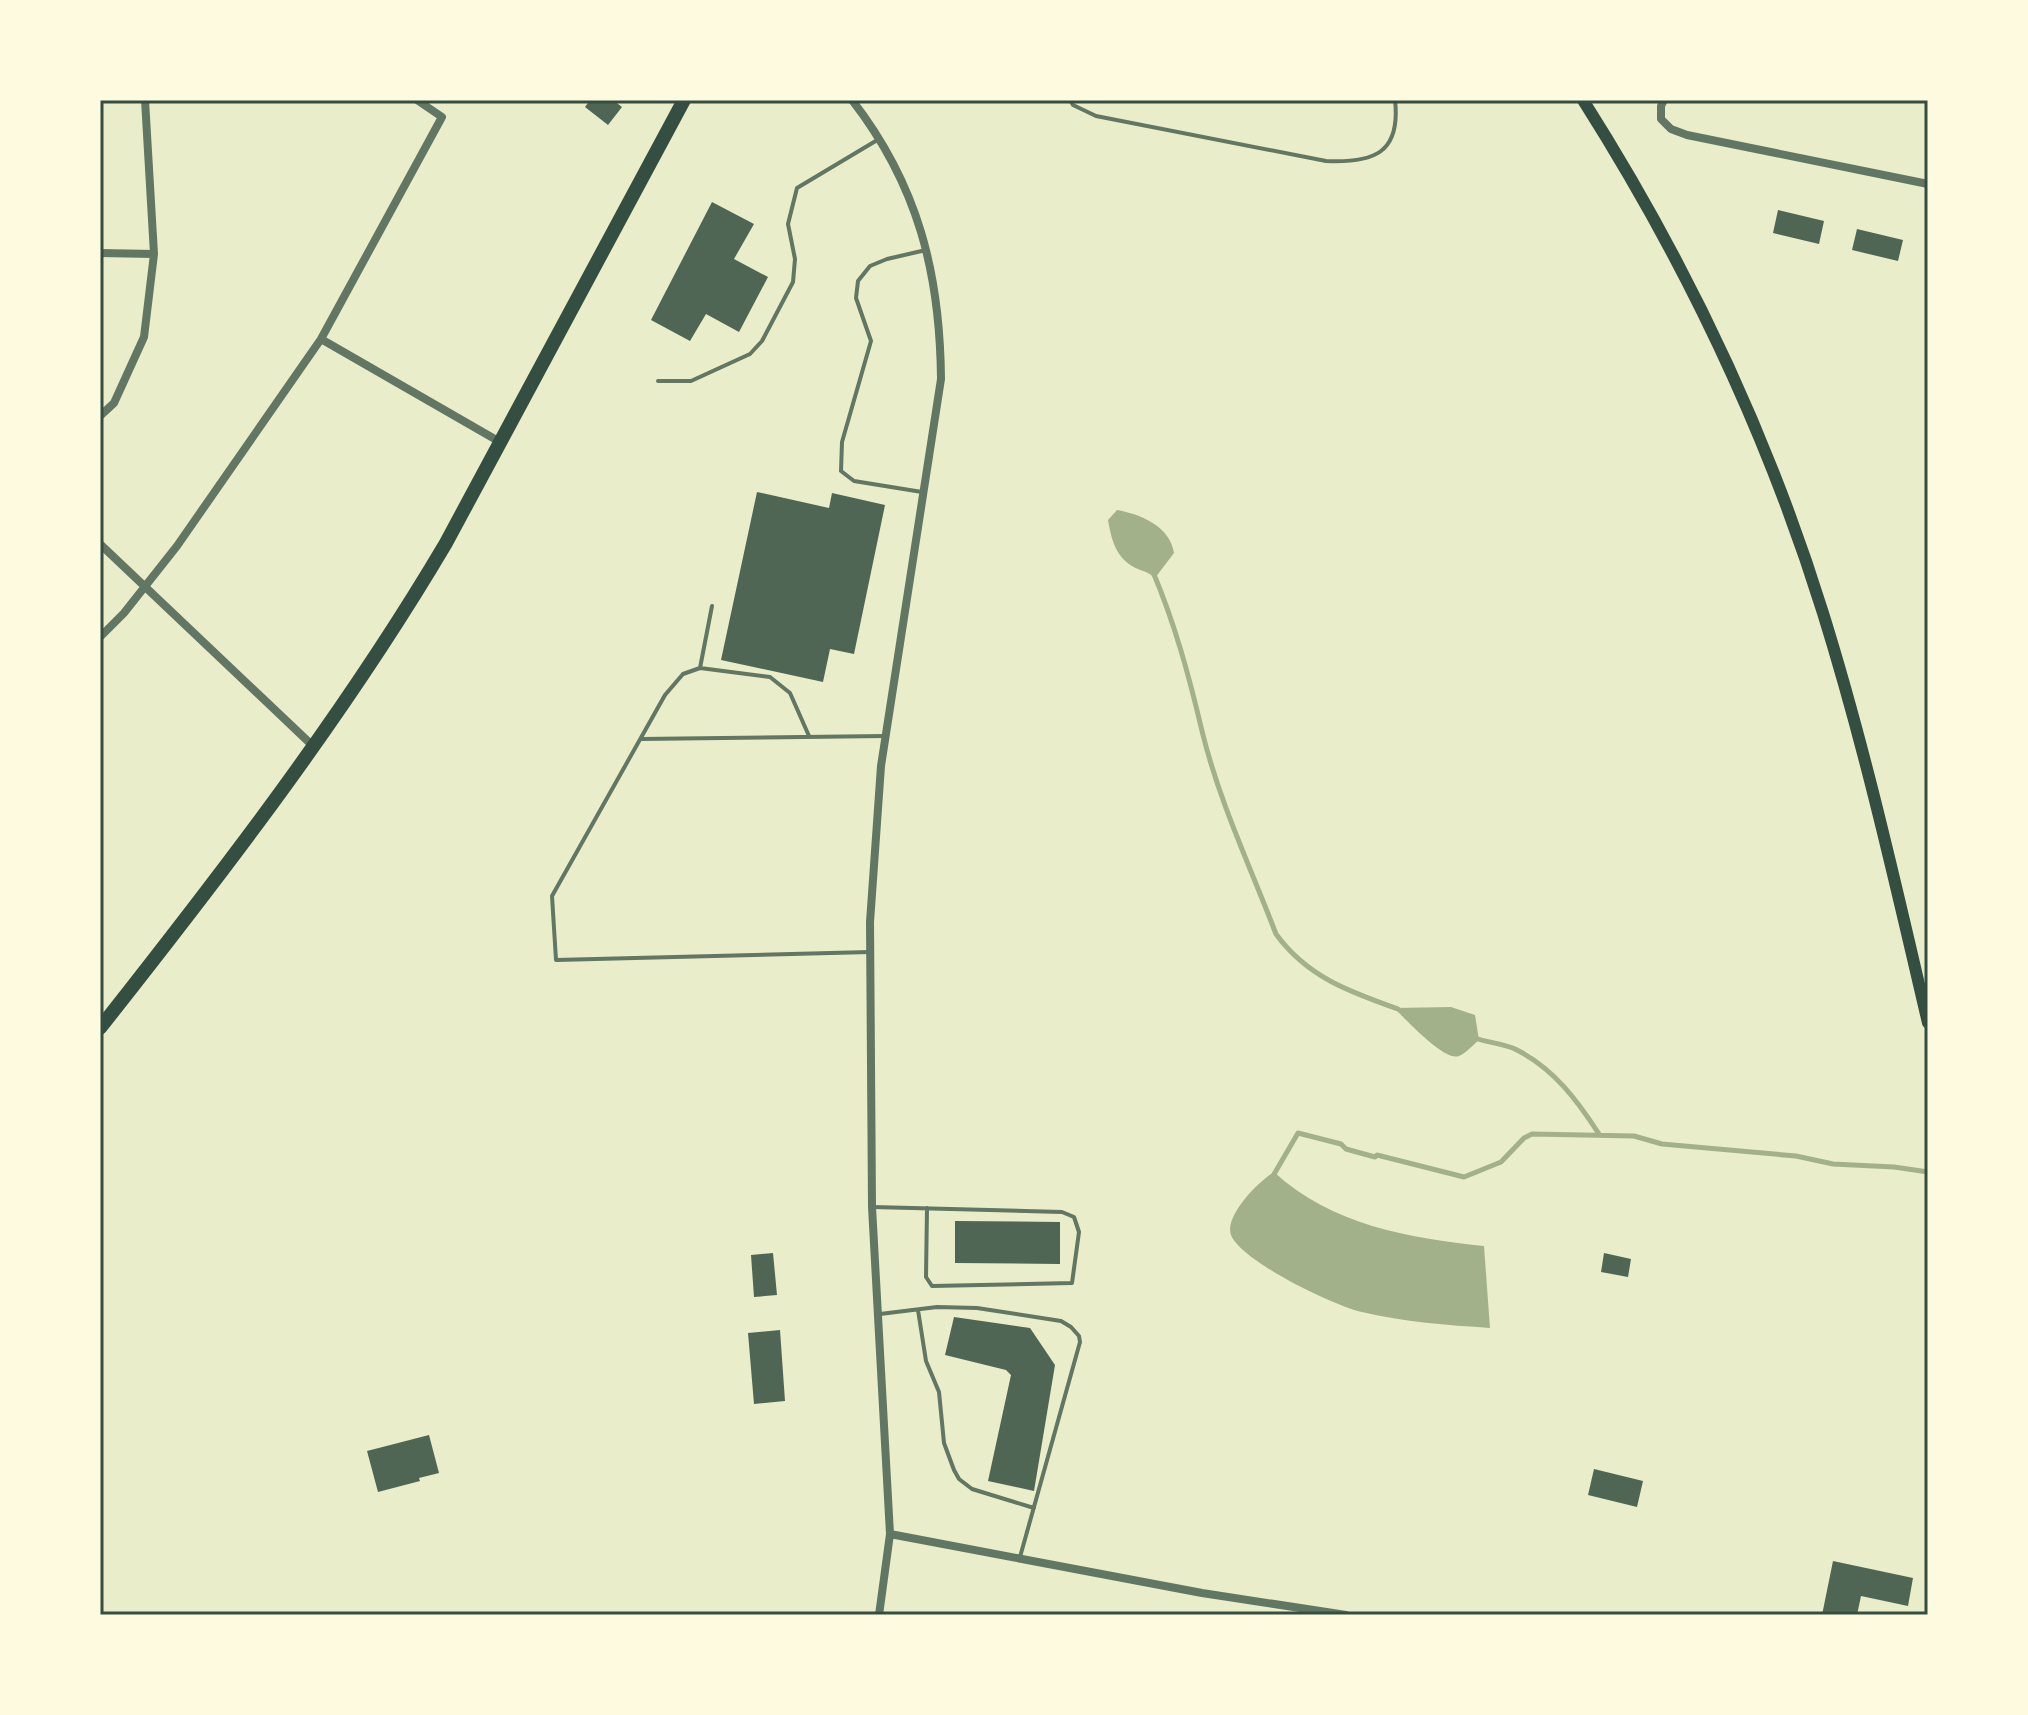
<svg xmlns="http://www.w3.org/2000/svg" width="2028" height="1715" font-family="Manrope,sans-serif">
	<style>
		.water { fill: #a3b18a }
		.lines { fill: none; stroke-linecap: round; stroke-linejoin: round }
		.stream { stroke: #a3b18a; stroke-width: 5 }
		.building { fill: #4f6655 }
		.service { stroke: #617663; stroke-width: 4 }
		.minor { stroke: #617663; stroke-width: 8 }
		.secondary { stroke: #344e41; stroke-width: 12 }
		.primary { stroke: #344e41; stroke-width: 14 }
		.neatline { fill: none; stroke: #344e41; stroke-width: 3 }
	</style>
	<rect width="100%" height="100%" fill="#e9edc9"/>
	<!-- water -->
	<path class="water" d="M1117,510C1140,514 1170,526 1174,553L1155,578C1148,571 1140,571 1132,566C1115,556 1111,537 1108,520Z
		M1451,1007L1475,1015L1479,1040C1473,1045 1466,1053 1459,1056C1444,1062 1405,1018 1394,1008Z
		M1274,1172C1331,1225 1409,1238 1484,1246L1490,1328C1447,1325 1404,1322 1362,1312C1334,1306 1241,1261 1231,1235C1224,1216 1259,1181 1274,1172Z"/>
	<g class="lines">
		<!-- stream -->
		<path class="stream" d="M1153,572C1175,624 1189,676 1202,731C1219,801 1250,866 1276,934C1307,977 1350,992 1398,1009
			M1475,1038C1488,1043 1504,1043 1517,1050C1554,1069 1577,1100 1599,1134
			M1273,1176L1298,1133L1341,1144L1346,1149L1375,1157L1377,1155L1464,1177L1501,1162L1524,1138L1532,1134L1634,1136L1662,1144L1796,1156L1833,1164L1894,1167L1928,1172"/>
	</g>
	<!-- building -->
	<path class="building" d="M590,100H613L622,107L608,125L585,107Z
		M712,202L754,224L734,259L768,277L739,332L706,314L690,341L651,320Z
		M1778,210L1824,221L1819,244L1773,233Z
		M1857,229L1903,240L1898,261L1852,250Z
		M757,492L829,508L832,493L885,505L854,654L830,649L823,682L721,660Z
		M955,1221L1060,1222V1264L955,1263Z
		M773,1253L777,1295L754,1297L751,1255Z
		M1604,1253L1631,1259L1628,1277L1601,1272Z
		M954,1317L1030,1328L1055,1365L1034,1491L988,1481L1011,1375L1006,1370L945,1355Z
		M780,1330L785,1401L754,1404L748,1333Z
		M429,1435L439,1473L419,1478L420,1481L378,1492L367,1451Z
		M1594,1469L1643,1481L1637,1507L1588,1495Z
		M1833,1561L1913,1578L1908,1606L1861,1596L1857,1615H1822Z"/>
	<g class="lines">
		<!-- service -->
		<path class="service" d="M1070,100L1073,105L1096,116L1326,161C1373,163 1401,154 1395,100
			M658,381H691L750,354L762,341L793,282L795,259L788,224L797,188L879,139
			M922,492L854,481L841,471L842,442L871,341L856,298L858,281L870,266L887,259L926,250
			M700,668L712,606
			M809,736L790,693L770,677L700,668L683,674L665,695L552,896L556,960L870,952
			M641,739L886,736
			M873,1207L1062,1212L1074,1217L1079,1232L1072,1283L932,1286L926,1277L927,1208
			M918,1310L926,1361L939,1392L944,1443L954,1470L959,1479L972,1489L1034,1508
			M880,1314L937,1307L977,1308L1061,1321L1071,1327L1079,1336L1080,1342L1020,1557"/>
		<!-- minor -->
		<path class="minor" d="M852,100C918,185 940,273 941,379L881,766L870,922L872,1207L890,1534L1202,1593L1346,1615
			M1664,100L1661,106V119L1671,129L1687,135L1928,184
			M100,253L154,254
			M321,339L500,442
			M100,416L114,403L144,337L154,254L145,100
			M100,544L314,747
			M100,637L124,613L177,546L321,339L442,117L417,100
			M879,1615L890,1534"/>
		<!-- secondary -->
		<path class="secondary" d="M1583,100C1684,259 1767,433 1823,613C1865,748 1896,886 1928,1023"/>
		<!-- primary -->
		<path class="primary" d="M100,1028C223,872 345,714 446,543L684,100"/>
	</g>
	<!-- border -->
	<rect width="2028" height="1715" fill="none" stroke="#fefae0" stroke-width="204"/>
	<rect x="102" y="102" width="1824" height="1511" class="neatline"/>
</svg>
